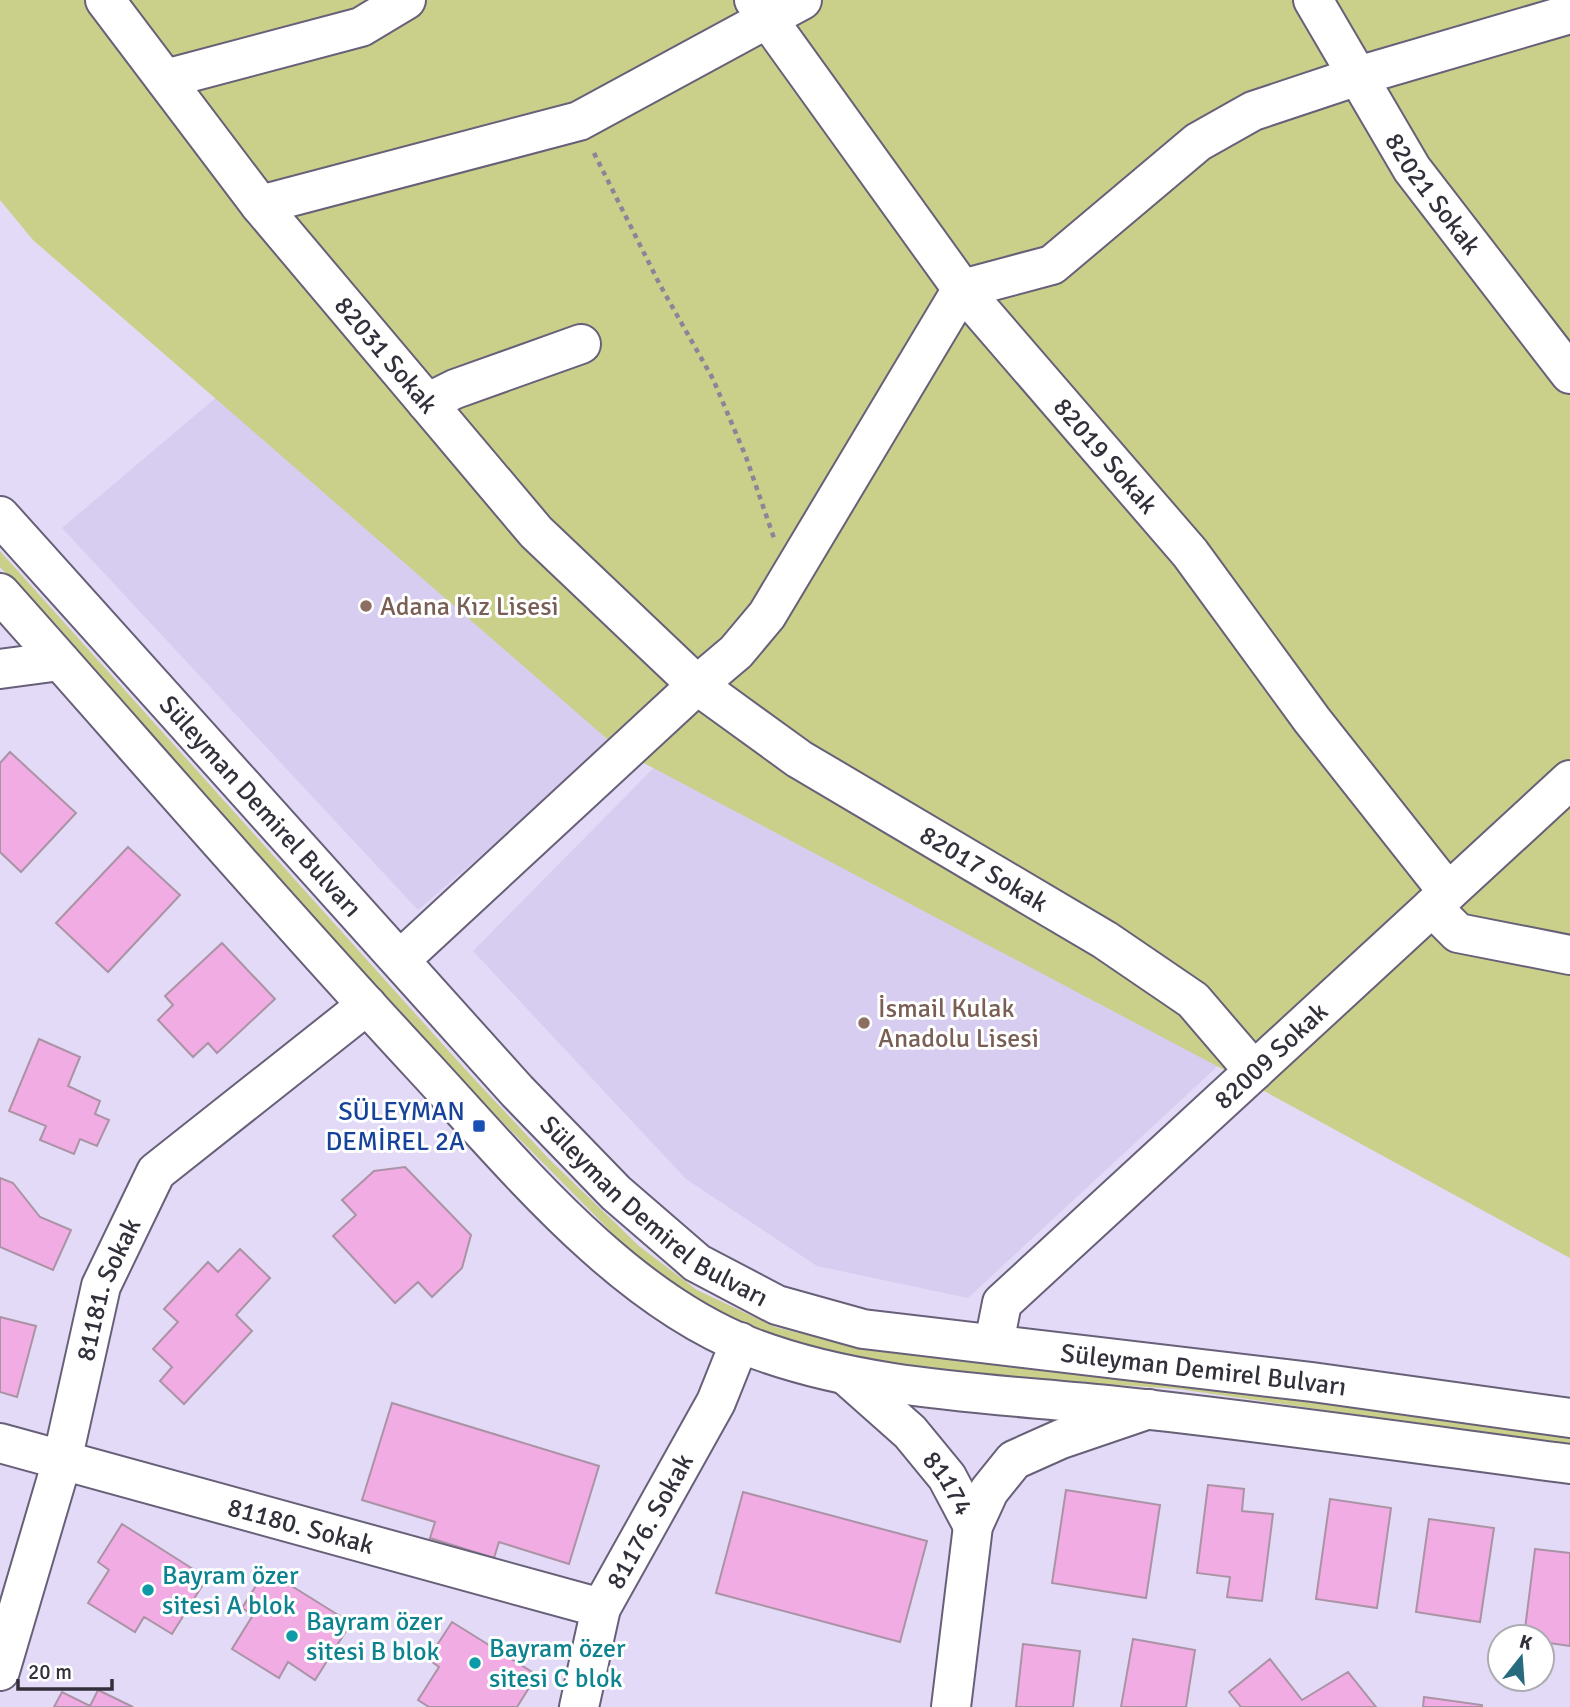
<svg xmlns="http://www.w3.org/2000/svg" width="1570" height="1707" font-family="Signika,sans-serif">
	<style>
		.built { fill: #d7cdf0 }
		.green { fill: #cad08a }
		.building { fill: #f0ace3; stroke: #ab93a6; stroke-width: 2 }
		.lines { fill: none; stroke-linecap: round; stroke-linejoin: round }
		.minor-casing { stroke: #676078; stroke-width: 42 }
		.major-casing { stroke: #676078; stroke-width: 42 }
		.path { stroke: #8a8598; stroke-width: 4.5; stroke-dasharray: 5 5; stroke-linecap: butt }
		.minor { stroke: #fff; stroke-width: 38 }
		.major { stroke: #fff; stroke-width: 38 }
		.education-dot { fill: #8d6e63; stroke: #fff; stroke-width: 2.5 }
		.transit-dot { fill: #1a4fb4; stroke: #fff; stroke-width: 2.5 }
		.culture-dot { fill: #0f9aa8; stroke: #fff; stroke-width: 2.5 }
		.labels { text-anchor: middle; stroke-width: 6; stroke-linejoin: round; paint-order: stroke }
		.street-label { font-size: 26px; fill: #33303b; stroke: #fff }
		.education-label { font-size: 26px; fill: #785e54; stroke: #fff; text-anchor: start }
		.transit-label { font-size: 26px; fill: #164399; stroke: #fff; text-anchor: end }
		.culture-label { font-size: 26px; fill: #0d838f; stroke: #fff; text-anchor: start }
	</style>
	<rect width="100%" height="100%" fill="#e2daf6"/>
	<!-- built -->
	<path class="built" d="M329,302L678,685L418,910L62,528Z
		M700,721L1221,1063L968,1298L817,1266L686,1179L473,951Z"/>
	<!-- green -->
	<path class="green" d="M0,0H1570V1258L1266,1092L621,751L33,240L0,200Z
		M0,551L464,1068L549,1159L639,1246L697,1290L775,1327L868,1350L1180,1380L1570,1436V1445L1178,1389L1029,1379L865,1360L772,1338L692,1300L632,1253L456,1075L0,567Z"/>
	<!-- building -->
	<path class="building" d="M10,752L76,813L21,872L0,852V763Z
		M128,847L180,895L108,972L56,923Z
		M222,943L275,999L217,1053L208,1043L193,1057L158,1020L173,1005L165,996Z
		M39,1039L80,1057L68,1086L100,1101L95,1114L109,1120L97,1146L80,1139L74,1154L40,1140L46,1126L9,1111Z
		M405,1167L471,1235L462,1268L432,1297L418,1282L395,1303L333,1236L356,1215L342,1200L374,1171Z
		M0,1178L13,1183L40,1217L71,1230L53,1270L0,1247Z
		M240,1249L270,1278L236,1315L252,1331L184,1404L160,1381L172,1367L153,1349L178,1322L164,1309L208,1262L218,1272Z
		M0,1317L36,1326L17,1397L0,1392Z
		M392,1403L599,1466L569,1564L499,1542L494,1558L430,1538L435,1522L362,1500Z
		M1208,1485L1244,1489L1242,1511L1273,1514L1262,1601L1227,1597L1230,1577L1197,1573Z
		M1066,1490L1160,1505L1146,1598L1052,1583Z
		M743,1492L927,1541L900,1642L716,1593Z
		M1330,1499L1391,1508L1377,1608L1316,1599Z
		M1429,1519L1494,1528L1480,1622L1416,1612Z
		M122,1524L207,1578L172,1634L144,1617L135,1632L88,1603L109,1570L98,1562Z
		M1535,1549L1570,1553V1646L1542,1642V1637H1524Z
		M266,1570L351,1623L315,1680L288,1662L279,1678L232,1649L253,1615L242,1608Z
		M452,1622L537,1675L517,1707H429L418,1700L439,1667L428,1659Z
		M1133,1639L1195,1650L1186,1707H1121Z
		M1023,1644L1080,1651L1073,1707H1016Z
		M1270,1659L1302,1700L1348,1672L1376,1707H1241L1229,1692Z
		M98,1690L133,1707H54L62,1692L90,1706Z
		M1424,1697L1482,1705V1707H1423Z"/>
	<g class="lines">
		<defs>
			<g id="minor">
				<path id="s1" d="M105,0L260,205L536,532L697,685L799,759L1105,940L1193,1000L1254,1071"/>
				<path id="s2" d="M754,0L962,289L1190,553L1312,720L1448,892"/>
				<path id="s3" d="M1313,0L1412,169L1570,374"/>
				<path d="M165,79L361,27L406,0"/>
				<path d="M260,205L579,121L802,0"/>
				<path d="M427,403L455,389L581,344"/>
				<path d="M0,669L60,661"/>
				<path d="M1432,907L1458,933L1570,955"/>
				<path d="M401,959L697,685L736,652L767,615L962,289L1052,265L1198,142L1253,111L1358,76L1570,14"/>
				<path id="s4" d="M994,1343L1002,1303L1570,780"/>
				<path id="s5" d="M848,1377L910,1432L947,1477L973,1526"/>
				<path id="s6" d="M0,1443L601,1608"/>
				<path id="s7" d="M0,1671L62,1461L101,1286L156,1172L367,1005"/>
				<path id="s8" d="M579,1707L601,1608L716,1402L740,1342"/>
				<path d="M951,1707L973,1526L989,1491L1014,1460L1061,1439L1149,1409"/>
			</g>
			<g id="major">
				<path id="s9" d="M0,516L517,1091L616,1193L697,1263L777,1305L863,1329L1312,1382L1570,1418"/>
				<path d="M0,593C140,750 277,909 420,1063C513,1163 619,1296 750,1347C865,1391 994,1393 1116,1406C1267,1422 1419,1444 1570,1464"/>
			</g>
		</defs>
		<!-- minor casing -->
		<use href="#minor" class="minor-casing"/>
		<!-- major casing -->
		<use href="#major" class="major-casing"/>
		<!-- path -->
		<path class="path" d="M594,153L660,285L713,379L746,457L774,538"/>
		<!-- minor -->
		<use href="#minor" class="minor"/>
		<!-- major -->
		<use href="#major" class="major"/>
	</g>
	<!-- markers -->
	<g class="education-dot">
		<circle cx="366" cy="606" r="7"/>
		<circle cx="864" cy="1023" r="7"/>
	</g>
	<rect class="transit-dot" x="472" y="1119" width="14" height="14" rx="3.5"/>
	<g class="culture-dot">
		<circle cx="148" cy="1590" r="7"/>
		<circle cx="292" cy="1636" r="7"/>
		<circle cx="475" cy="1663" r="7"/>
	</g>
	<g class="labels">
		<!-- street labels -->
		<g class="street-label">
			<text dy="9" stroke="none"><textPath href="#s3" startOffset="228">82021 Sokak</textPath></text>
			<text dy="9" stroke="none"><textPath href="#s1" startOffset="453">82031 Sokak</textPath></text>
			<text dy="9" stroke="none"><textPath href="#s2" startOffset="576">82019 Sokak</textPath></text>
			<text dy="9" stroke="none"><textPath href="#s9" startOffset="390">Süleyman Demirel Bulvarı</textPath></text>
			<text dy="9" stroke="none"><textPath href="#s1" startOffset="1248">82017 Sokak</textPath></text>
			<text dy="9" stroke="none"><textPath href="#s4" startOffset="406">82009 Sokak</textPath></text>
			<text dy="9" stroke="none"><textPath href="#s9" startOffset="957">Süleyman Demirel Bulvarı</textPath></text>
			<text dy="9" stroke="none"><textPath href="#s7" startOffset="397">81181. Sokak</textPath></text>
			<text dy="9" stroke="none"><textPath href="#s9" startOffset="1545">Süleyman Demirel Bulvarı</textPath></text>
			<text dy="9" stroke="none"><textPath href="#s5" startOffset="147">81174</textPath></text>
			<text dy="9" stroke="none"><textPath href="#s8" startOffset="201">81176. Sokak</textPath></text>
			<text dy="9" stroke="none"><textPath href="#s6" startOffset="312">81180. Sokak</textPath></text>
		</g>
		<!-- education labels -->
		<g class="education-label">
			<text x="380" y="615">Adana Kız Lisesi</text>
			<text x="878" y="1017">İsmail Kulak<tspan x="878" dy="30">Anadolu Lisesi</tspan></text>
		</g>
		<!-- transit labels -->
		<g class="transit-label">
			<text x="465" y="1120">SÜLEYMAN<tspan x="465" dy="30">DEMİREL 2A</tspan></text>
		</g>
		<!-- culture labels -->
		<g class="culture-label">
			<text x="162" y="1584">Bayram özer<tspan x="162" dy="30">sitesi A blok</tspan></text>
			<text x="306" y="1630">Bayram özer<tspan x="306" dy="30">sitesi B blok</tspan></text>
			<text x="489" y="1657">Bayram özer<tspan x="489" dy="30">sitesi C blok</tspan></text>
		</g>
	</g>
	<!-- north arrow -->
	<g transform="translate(1521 1658) rotate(17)"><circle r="33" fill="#ffffff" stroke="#adacb1" stroke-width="2"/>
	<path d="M0-5L12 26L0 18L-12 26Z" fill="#296b7e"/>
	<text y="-10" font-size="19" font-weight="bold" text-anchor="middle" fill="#33303b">K</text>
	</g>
	<!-- scale -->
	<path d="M18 1679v10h94v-10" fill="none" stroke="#33303b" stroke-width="3.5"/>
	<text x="28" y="1679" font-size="21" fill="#33303b" stroke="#ffffff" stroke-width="5" paint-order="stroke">20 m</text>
</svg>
